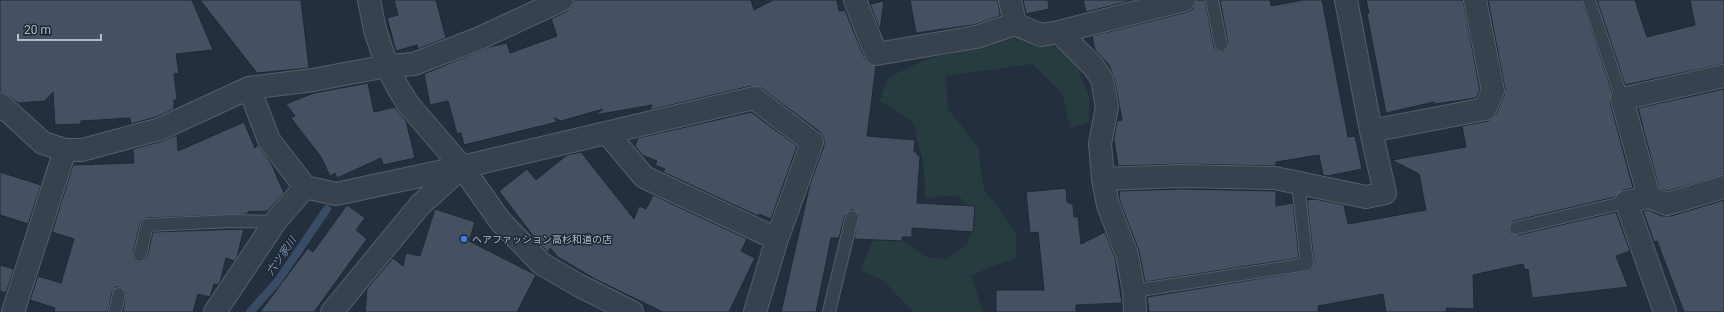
<svg xmlns="http://www.w3.org/2000/svg" width="1724" height="312" font-family="Roboto,'Noto Sans JP',sans-serif">
	<style>
		.green { fill: #263c3f }
		.lines { fill: none; stroke-linecap: round; stroke-linejoin: round }
		.stream { stroke: #394c67; stroke-width: 8 }
		.building { fill: #455162; stroke: #1f2835 }
		.service-casing { stroke: #565f6c; stroke-width: 14 }
		.minor-casing { stroke: #565f6c; stroke-width: 24 }
		.service { stroke: #38414e; stroke-width: 12 }
		.minor { stroke: #38414e; stroke-width: 22 }
		.shop-dot { fill: #3f7fe0; stroke: #1d2633; stroke-width: 1.5 }
		.labels { text-anchor: middle; stroke-width: 3; stroke-linejoin: round; paint-order: stroke }
		.poi-label { font-size: 10px; fill: #b4bcc9; stroke: #1d2633; text-anchor: start }
		.water-label { font-size: 11px; font-style: italic; fill: #7c92b1; stroke: #1d2633 }
	</style>
	<rect width="100%" height="100%" fill="#242f3e"/>
	<!-- green -->
	<path class="green" d="M1022,36L1072,53L1089,97V122L1070,128L1062,93L1033,64L946,76L948,109L978,147L984,190L999,208L1016,234V258L987,268L971,276L983,312H913L884,281L861,270L874,238L894,233L924,256L946,260L968,244L974,213L958,195L926,198L923,161L913,122L880,101L887,78L925,60Z"/>
	<g class="lines">
		<!-- stream -->
		<path class="stream" d="M250,312L277,282L327,209"/>
	</g>
	<!-- building -->
	<path class="building" d="M0,0H192L213,50L176,54L179,73L174,74L177,100H174V109L156,117L131,124L130,118L81,121V124L55,125L53,92L45,101L18,103L8,95L0,92Z
		M200,0H301L309,68L257,73Z
		M394,0H436L446,38L418,49L417,45L396,51L387,18L398,15Z
		M574,0H751L754,10L773,0H837L839,11L845,10L865,59L868,63L876,66L867,136L915,140L914,152H917V155H920L917,203L975,206L973,232L912,228V237H902V241L854,239L859,215L854,210H850L845,215L839,238H831L816,312H781L810,184L824,146V139L820,132L761,88L751,86L650,110L652,105L595,115L603,109L561,121L554,118L557,122L464,145L461,133L457,134L448,101L430,105L424,74L489,47L507,43L510,53L557,36L551,19L568,11L572,7Z
		M910,0H998L1000,16L973,25L916,33Z
		M1023,0H1048L1049,9L1026,14Z
		M1083,0H1134L1086,12Z
		M1196,0H1205L1214,47L1216,50L1222,52L1226,50L1228,44L1220,0H1270L1271,6L1303,0H1322L1348,137L1355,136L1362,169L1328,176L1323,175L1319,155L1276,162V166L1181,164L1118,166L1114,139L1117,121L1122,120L1114,77L1109,65L1095,50L1092,36L1187,12L1193,9Z
		M1366,0H1463L1480,90L1476,98L1435,104L1434,102L1386,113L1367,14L1369,13Z
		M1488,0H1582L1612,92L1610,102L1633,188L1623,190L1615,197L1514,221L1511,223L1509,229L1511,233L1518,235L1616,212L1630,251L1616,256L1628,287L1532,298L1528,269L1525,270L1523,264L1473,275L1474,309L1446,308L1447,312H1386L1383,294L1318,306L1319,312H1149L1147,297L1311,270L1314,263L1307,200L1315,199L1344,205L1348,224L1426,210L1419,174L1392,160L1466,147L1462,126L1488,121L1496,114L1504,96L1505,89Z
		M1597,0H1635L1647,37L1695,25L1690,0H1724V64L1625,85Z
		M884,1L880,30L870,4Z
		M368,83L374,112L395,107L406,121L415,158L383,165L381,158L337,178L335,173L330,176L321,157L291,118L295,116L286,104L314,93Z
		M1724,89V175L1668,191L1659,188L1638,108Z
		M751,112L797,146L771,219L759,214L758,216L663,172L665,169L655,165L657,161L642,155L635,146L638,138Z
		M244,122L255,148L258,145L271,163L284,193L268,211L248,212V214L147,218L142,220L140,223L133,254L135,260L139,262L145,260L147,257L153,232L244,229L237,257L234,261L226,258L220,282L218,285L214,284L210,297L198,294L193,312H123L126,292L120,287H116L112,292L108,312H54L55,308L30,300L38,276L61,283L74,239L52,232L73,165L134,163L133,149L163,141L177,135L178,151Z
		M581,152L634,219L639,206L646,209L653,195L747,239L741,251L755,258L729,312H663L595,279L558,257L550,248L548,252L537,241L499,191L527,169L536,180L567,155Z
		M0,172L41,185L28,224L0,215Z
		M1066,188L1067,202L1073,205L1074,217H1078L1081,244L1105,232L1115,258L1122,303L1076,305V312H996V290H1044L1038,232L1030,233L1026,192Z
		M1181,189L1276,191V206L1293,203L1299,258L1145,282L1139,251L1120,202L1119,191Z
		M1724,200V312H1684L1657,241L1654,242L1643,211L1648,210L1662,216H1671Z
		M347,205L365,218L356,230L367,239L314,312H260L308,248L313,252Z
		M435,209L475,222L469,241L536,275L517,312H365L367,289L393,258L403,266L406,253L420,256Z
		M0,265L14,269L6,293L0,291Z"/>
	<g class="lines">
		<defs>
			<path id="service" d="M1212,0L1221,45
				M1589,0L1622,99
				M1516,228L1626,202
				M140,255L147,225L232,221L275,222
				M1134,291L1307,264L1298,183
				M115,312L119,294
				M829,312L852,217"/>
			<path id="minor" d="M369,0L375,30L387,66L397,86L408,104L462,167L501,222L542,264L578,285L632,312
				M855,0L876,54L976,37L1015,24L1041,35L1059,32L1093,66L1102,79L1107,107L1100,144L1103,179L1108,205L1127,255L1134,291L1135,312
				M1010,0L1015,24
				M1059,32L1184,0
				M1724,76L1622,99L1649,197L1667,204L1724,187
				M249,88L269,140L305,187L336,194L462,167L754,98L812,142L777,239L755,312
				M0,104L43,143L65,150H82L160,129L249,88L313,80L387,66L414,64L480,38L562,0
				M1371,131L1485,109L1493,91L1475,0
				M608,134L644,177L777,239
				M1103,179L1181,176L1275,178L1366,197L1385,193L1371,131L1346,0
				M1649,197L1626,202L1665,312
				M13,312L65,150
				M215,312L275,222L305,187
				M332,312L420,205L462,167"/>
		</defs>
		<!-- service casing -->
		<use href="#service" class="service-casing"/>
		<!-- minor casing -->
		<use href="#minor" class="minor-casing"/>
		<!-- service -->
		<use href="#service" class="service"/>
		<!-- minor -->
		<use href="#minor" class="minor"/>
	</g>
	<!-- markers -->
	<circle class="shop-dot" cx="464" cy="239" r="4"/>
	<g class="labels">
		<!-- poi labels -->
		<g class="poi-label">
			<text x="472" y="243">ヘアファッション高杉和道の店</text>
		</g>
		<!-- water labels -->
		<g class="water-label">
			<text transform="translate(281 256) rotate(-55)" y="4">六ツ家川</text>
		</g>
	</g>
	<!-- scale -->
	<path d="M18 34v6h83v-6" fill="none" stroke="#b4bcc9" stroke-width="2"/>
	<text x="24" y="34" font-size="12" fill="#b4bcc9" stroke="#1d2633" stroke-width="3" paint-order="stroke">20 m</text>
</svg>
